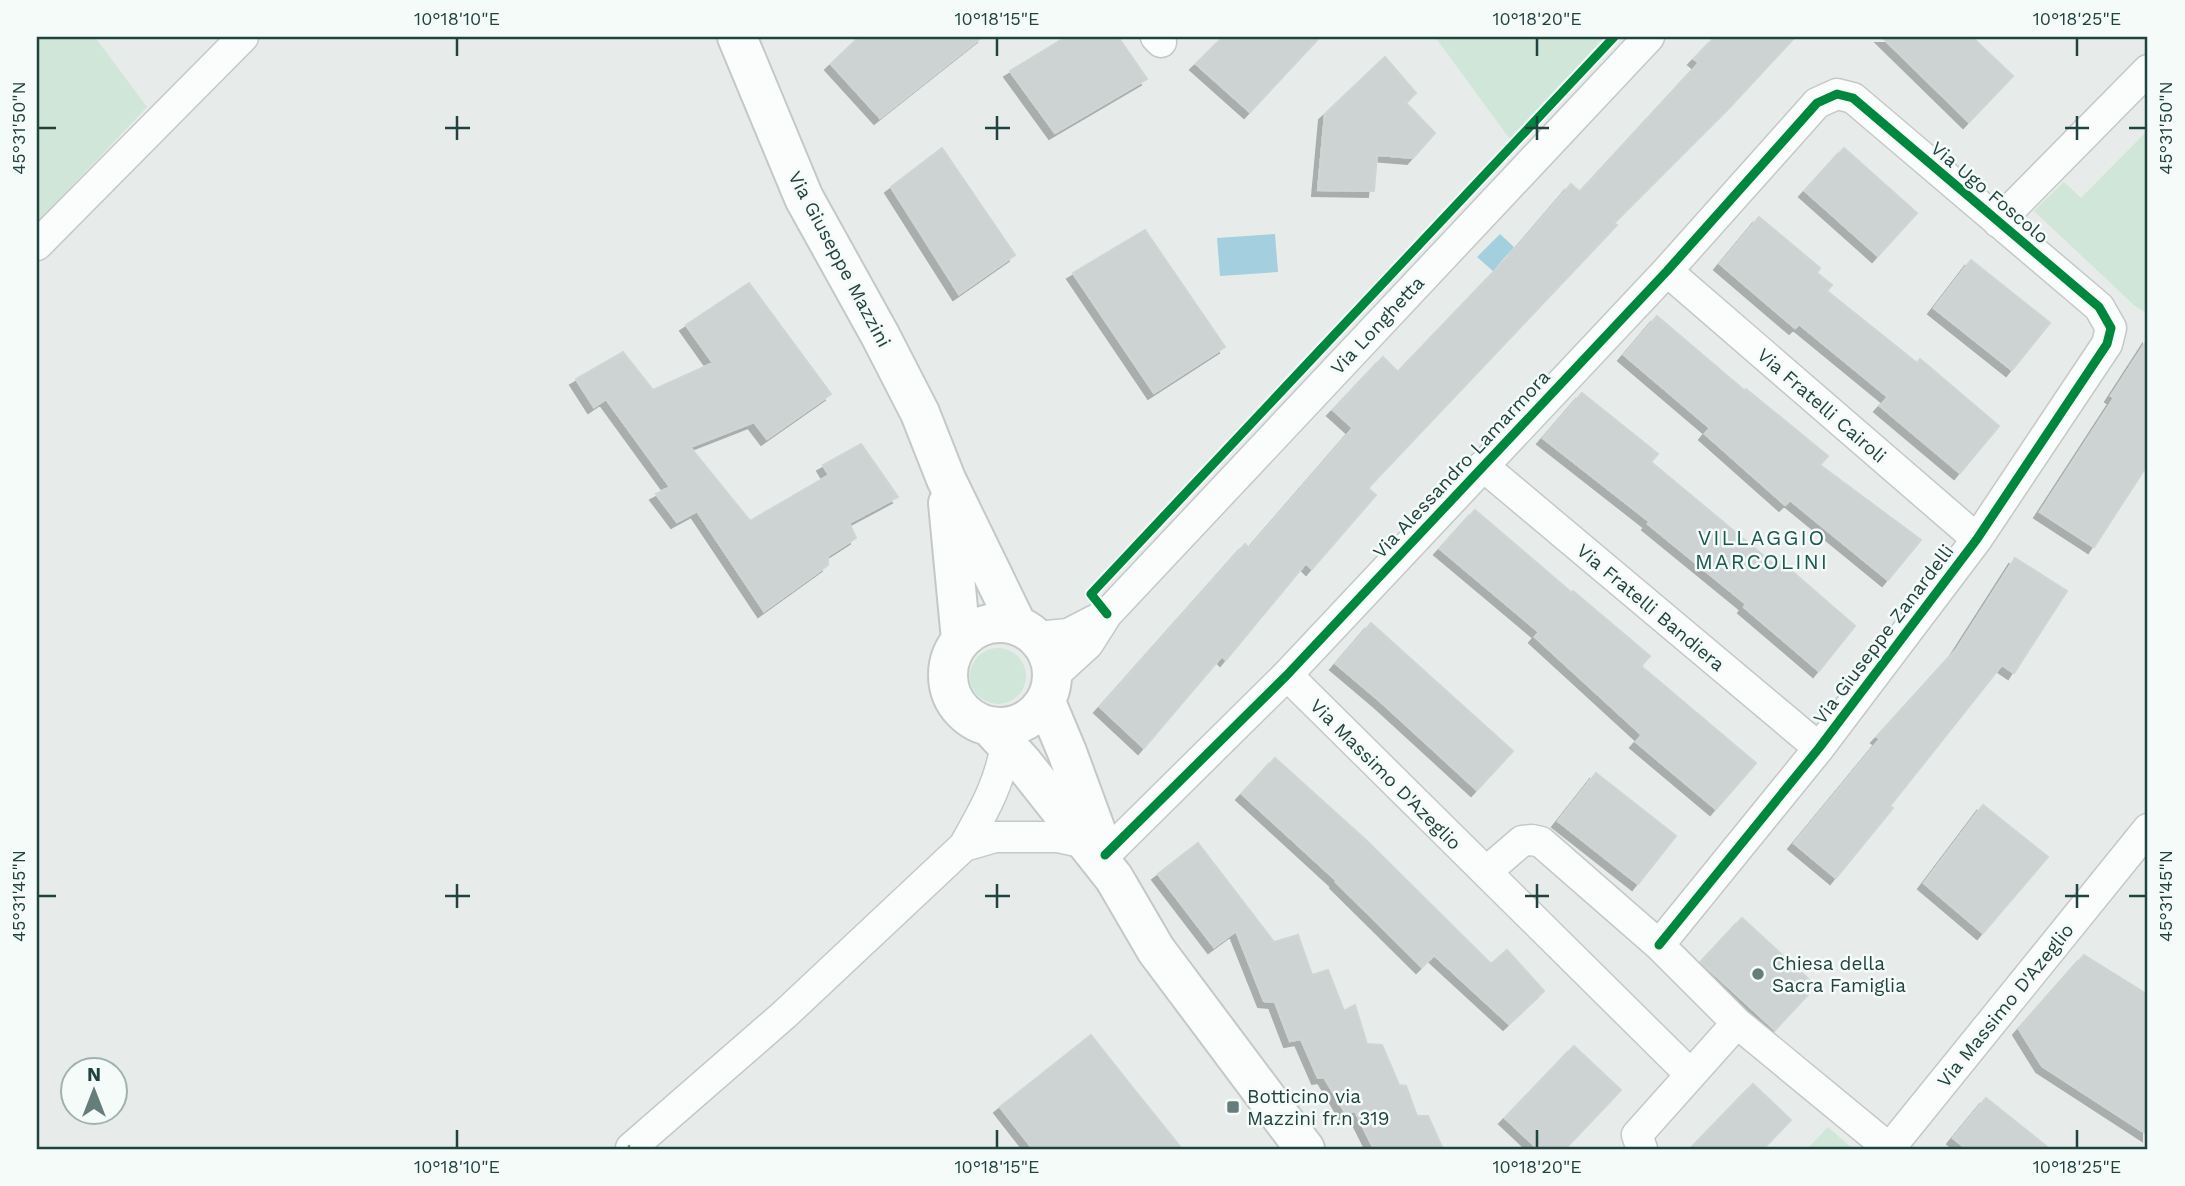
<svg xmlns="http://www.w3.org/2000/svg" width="2185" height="1186" font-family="'Work Sans',sans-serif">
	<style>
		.green { fill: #cfe6d9 }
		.water { fill: #a4cfde }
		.building { fill: #cdd3d2; stroke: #cfd5d4; stroke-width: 2; filter: url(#shadow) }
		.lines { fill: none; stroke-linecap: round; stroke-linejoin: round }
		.minor-casing { stroke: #c4c9c8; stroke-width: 33 }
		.tertiary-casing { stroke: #c4c9c8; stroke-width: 42 }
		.minor { stroke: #fbfcfc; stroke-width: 30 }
		.tertiary { stroke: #fbfcfc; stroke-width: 38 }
		.quiet { stroke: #55b347; stroke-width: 7; stroke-dasharray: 14 7; stroke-linecap: butt }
		.cycleway-casing { stroke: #f5fbf9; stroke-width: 13 }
		.cycleway { stroke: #00873e; stroke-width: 9 }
		.ticks { fill: none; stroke: #21433f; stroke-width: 2.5 }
		.poi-dot { fill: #667e7b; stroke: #f5fbf9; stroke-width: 2.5 }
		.labels { text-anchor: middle; stroke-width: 5; stroke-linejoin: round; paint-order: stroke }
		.street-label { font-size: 19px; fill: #21433f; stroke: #f5fbf9 }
		.poi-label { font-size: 19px; fill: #21433f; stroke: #f5fbf9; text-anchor: start }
		.neighbourhood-label { font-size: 21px; letter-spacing: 2px; fill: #1a5851; stroke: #f5fbf9 }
		.neatline { fill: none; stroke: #21433f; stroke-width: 2.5 }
		.ticks-label { font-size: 18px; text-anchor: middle; fill: #21433f }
	</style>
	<defs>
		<filter id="shadow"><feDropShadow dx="-6" dy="6" stdDeviation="0" flood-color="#0004"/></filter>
	</defs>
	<rect width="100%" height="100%" fill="#e7eceb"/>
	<!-- green -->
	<path class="green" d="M37,37H95L147,107L37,223Z
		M1435,37H1604L1512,142Z
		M2148,130V314L2135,306L2034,211L2064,182L2081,198Z
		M970 676a28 28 0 1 1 56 0a28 28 0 1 1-56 0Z
		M1828,1127L1853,1149H1807Z"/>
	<!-- water -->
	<path class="water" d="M1275,234L1278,272L1220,276L1217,238Z
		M1500,234L1514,247L1493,271L1477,257Z"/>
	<!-- building -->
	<path class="building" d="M859,37H982L880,118L831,64Z
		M1066,37H1118L1147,79L1055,133L1010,71Z
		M1223,37H1320L1250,112L1196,64Z
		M1715,37H1795L1730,107L1614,223L1617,225L1368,488L1376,495L1312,569L1306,563L1226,660L1222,656L1144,748L1100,707L1245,544L1249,548L1353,428L1333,410L1383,357L1398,372L1511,254L1571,184L1580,192L1699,63L1694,59Z
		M1882,37H1972L2013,76L1969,122Z
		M1385,57L1416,93L1406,103L1435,133L1413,158L1377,155L1374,191L1318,190L1325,114Z
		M942,148L1015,255L959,294L891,187Z
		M1844,148L1917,213L1878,256L1805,191Z
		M1759,217L1820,268L1817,273L1832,285L1827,291L1917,363L1920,359L1999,426L1960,473L1880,406L1888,397L1799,324L1795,328L1720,264Z
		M1145,230L1225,347L1154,393L1073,273Z
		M1971,260L2050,323L2012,370L1934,308Z
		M749,283L831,394L767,439L754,422L690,447L750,521L829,475L823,465L861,444L898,497L849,523L856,538L828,556V565L764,611L697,511L677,522L656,494L670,487L606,399L594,407L576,379L623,352L653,390L713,363L686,325Z
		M1657,316L1745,391L1746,389L1828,456L1820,465L1921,540L1888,580L1790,500L1785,505L1705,434L1710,428L1624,355Z
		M2148,339V464L2094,547L2040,512L2114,398L2111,396Z
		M1582,393L1658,454L1651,462L1776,566L1780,561L1855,626L1819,671L1744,607L1746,604L1648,524L1650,522L1543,438Z
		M1475,510L1572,593L1573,591L1650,656L1641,666L1756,763L1716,809L1636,742L1642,735L1535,637L1539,632L1440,549Z
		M2015,558L2067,591L2014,673L2002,665L1890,806L1893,808L1836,878L1794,843L1880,739L1877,737L1956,650Z
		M1371,623L1513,751L1477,790L1381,702L1336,664Z
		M1275,758L1367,841L1491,964L1507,950L1544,991L1509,1024L1434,955L1422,967L1336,882L1337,881L1242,794Z
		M1596,773L1676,836L1638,884L1558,821Z
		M1983,805L2048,857L1983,933L1924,883Z
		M1198,843L1274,942L1298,935L1312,975L1328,970L1344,1011L1355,1005L1367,1044L1382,1045L1399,1085L1406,1086L1417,1116H1428L1443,1149H1374L1355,1111L1346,1114L1324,1077L1318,1078L1301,1039L1290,1041L1275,1002L1264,1001L1236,931L1214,947L1158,874Z
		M1742,918L1816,986L1775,1030L1701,962Z
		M2084,955L2148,995V1135L2042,1066L2019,1029Z
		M1091,1035L1129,1083L1182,1149H1033L1000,1107Z
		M1574,1046L1621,1090L1565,1149H1538L1505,1118Z
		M1753,1084L1791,1120L1763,1149H1690Z
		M1986,1098L2050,1149H1967L1953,1138Z"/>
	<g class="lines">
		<defs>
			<path id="minor" d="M1156,37L1161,42
				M1998,222L2148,70
				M37,245L243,37
				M1667,271L1977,539
				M1483,466L1819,748
				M1037,637L1068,634L1103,616
				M1287,675L1690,1074
				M1053,676L1088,644L1107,614L1649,37
				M1006,744C1000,784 983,812 964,846L995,837H1058L1086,843
				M1105,855L1287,675L1667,271L1817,103L1837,94L1853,98L2099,307L2111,328L2107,344L1977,539L1819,748L1659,945
				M1486,872L1522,841L1532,840L1541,842L1659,945L1737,1023L1890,1149
				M631,1148L785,1014L964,846
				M1642,1149L1637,1135L1737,1023
				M1889,1149L2148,829"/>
			<path id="tertiary" d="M737,37L804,198L880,335L920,413L946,479L1017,625
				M948,503L961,640
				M948 675a52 52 0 1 1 104 0a52 52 0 1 1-104 0Z
				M1046,702L1067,752L1102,847
				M990,727L1023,763L1114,878L1156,950L1305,1149"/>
		</defs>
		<!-- minor casing -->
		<use href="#minor" class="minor-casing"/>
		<!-- tertiary casing -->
		<use href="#tertiary" class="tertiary-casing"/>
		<!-- minor -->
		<use href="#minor" class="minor"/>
		<!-- tertiary -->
		<use href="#tertiary" class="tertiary"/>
		<!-- quiet -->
		<path class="quiet" d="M629,1149L631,1148"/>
		<defs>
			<path id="cycleway" d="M1107,614L1091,594L1614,37
				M1105,855L1287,675L1667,271L1817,103L1837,94L1853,98L2099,307L2111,328L2107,344L1977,539L1819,748L1659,945"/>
		</defs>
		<!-- cycleway casing -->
		<use href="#cycleway" class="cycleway-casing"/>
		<!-- cycleway -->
		<use href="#cycleway" class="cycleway"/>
	</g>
	<!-- ticks -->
	<path class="ticks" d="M457,38V56M997,38V56M1537,38V56M2077,38V56M457,116V140M997,116V140M1537,116V140M2077,116V140M38,128H56M445,128H470M985,128H1010M1525,128H1549M2065,128H2089M2129,128H2146M457,884V908M997,884V908M1537,884V908M2077,884V908M38,896H56M445,896H470M985,896H1010M1525,896H1549M2065,896H2089M2129,896H2146M457,1130V1148M997,1130V1148M1537,1130V1148M2077,1130V1148"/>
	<!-- markers -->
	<g class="poi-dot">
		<circle cx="1758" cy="974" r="7"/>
		<rect x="1226" y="1100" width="14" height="14" rx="3.5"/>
	</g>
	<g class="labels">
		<!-- street labels -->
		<g class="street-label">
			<text transform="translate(1990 192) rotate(40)" y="7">Via Ugo Foscolo</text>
			<text transform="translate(840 259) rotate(62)" y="7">Via Giuseppe Mazzini</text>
			<text transform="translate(1377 325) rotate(-47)" y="7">Via Longhetta</text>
			<text transform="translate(1822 405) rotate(41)" y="7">Via Fratelli Cairoli</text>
			<text transform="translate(1461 464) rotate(-47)" y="7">Via Alessandro Lamarmora</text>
			<text transform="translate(1651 607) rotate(40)" y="7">Via Fratelli Bandiera</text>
			<text transform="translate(1883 634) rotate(-53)" y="7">Via Giuseppe Zanardelli</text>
			<text transform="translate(1386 774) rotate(45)" y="7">Via Massimo D'Azeglio</text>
			<text transform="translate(2005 1005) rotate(-51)" y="7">Via Massimo D'Azeglio</text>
		</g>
		<!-- poi labels -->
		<g class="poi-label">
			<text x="1772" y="970">Chiesa della<tspan x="1772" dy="22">Sacra Famiglia</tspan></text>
			<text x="1247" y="1103">Botticino via<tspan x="1247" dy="22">Mazzini fr.n 319</tspan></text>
		</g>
		<!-- neighbourhood labels -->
		<g class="neighbourhood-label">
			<text x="1762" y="545">VILLAGGIO<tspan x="1762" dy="24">MARCOLINI</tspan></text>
		</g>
	</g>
	<!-- border -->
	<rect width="2185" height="1186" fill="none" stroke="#f5fbf9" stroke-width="77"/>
	<!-- north arrow -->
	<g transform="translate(94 1091)"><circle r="33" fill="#f5fbf9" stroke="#a0b1af" stroke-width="2"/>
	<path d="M0-5L12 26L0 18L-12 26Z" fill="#667e7b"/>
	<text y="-10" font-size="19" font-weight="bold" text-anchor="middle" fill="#21433f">N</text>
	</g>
	<rect x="38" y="38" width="2108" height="1110" class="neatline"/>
	<g class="ticks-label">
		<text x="457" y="25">10°18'10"E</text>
		<text x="997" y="25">10°18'15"E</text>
		<text x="1537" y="25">10°18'20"E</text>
		<text x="2077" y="25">10°18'25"E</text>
		<text transform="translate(19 128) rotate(-90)" y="6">45°31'50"N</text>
		<text transform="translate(2166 128) rotate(-90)" y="6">45°31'50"N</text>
		<text transform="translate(19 896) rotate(-90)" y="6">45°31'45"N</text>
		<text transform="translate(2166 896) rotate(-90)" y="6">45°31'45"N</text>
		<text x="457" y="1173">10°18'10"E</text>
		<text x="997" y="1173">10°18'15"E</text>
		<text x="1537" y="1173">10°18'20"E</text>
		<text x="2077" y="1173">10°18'25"E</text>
	</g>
</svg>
